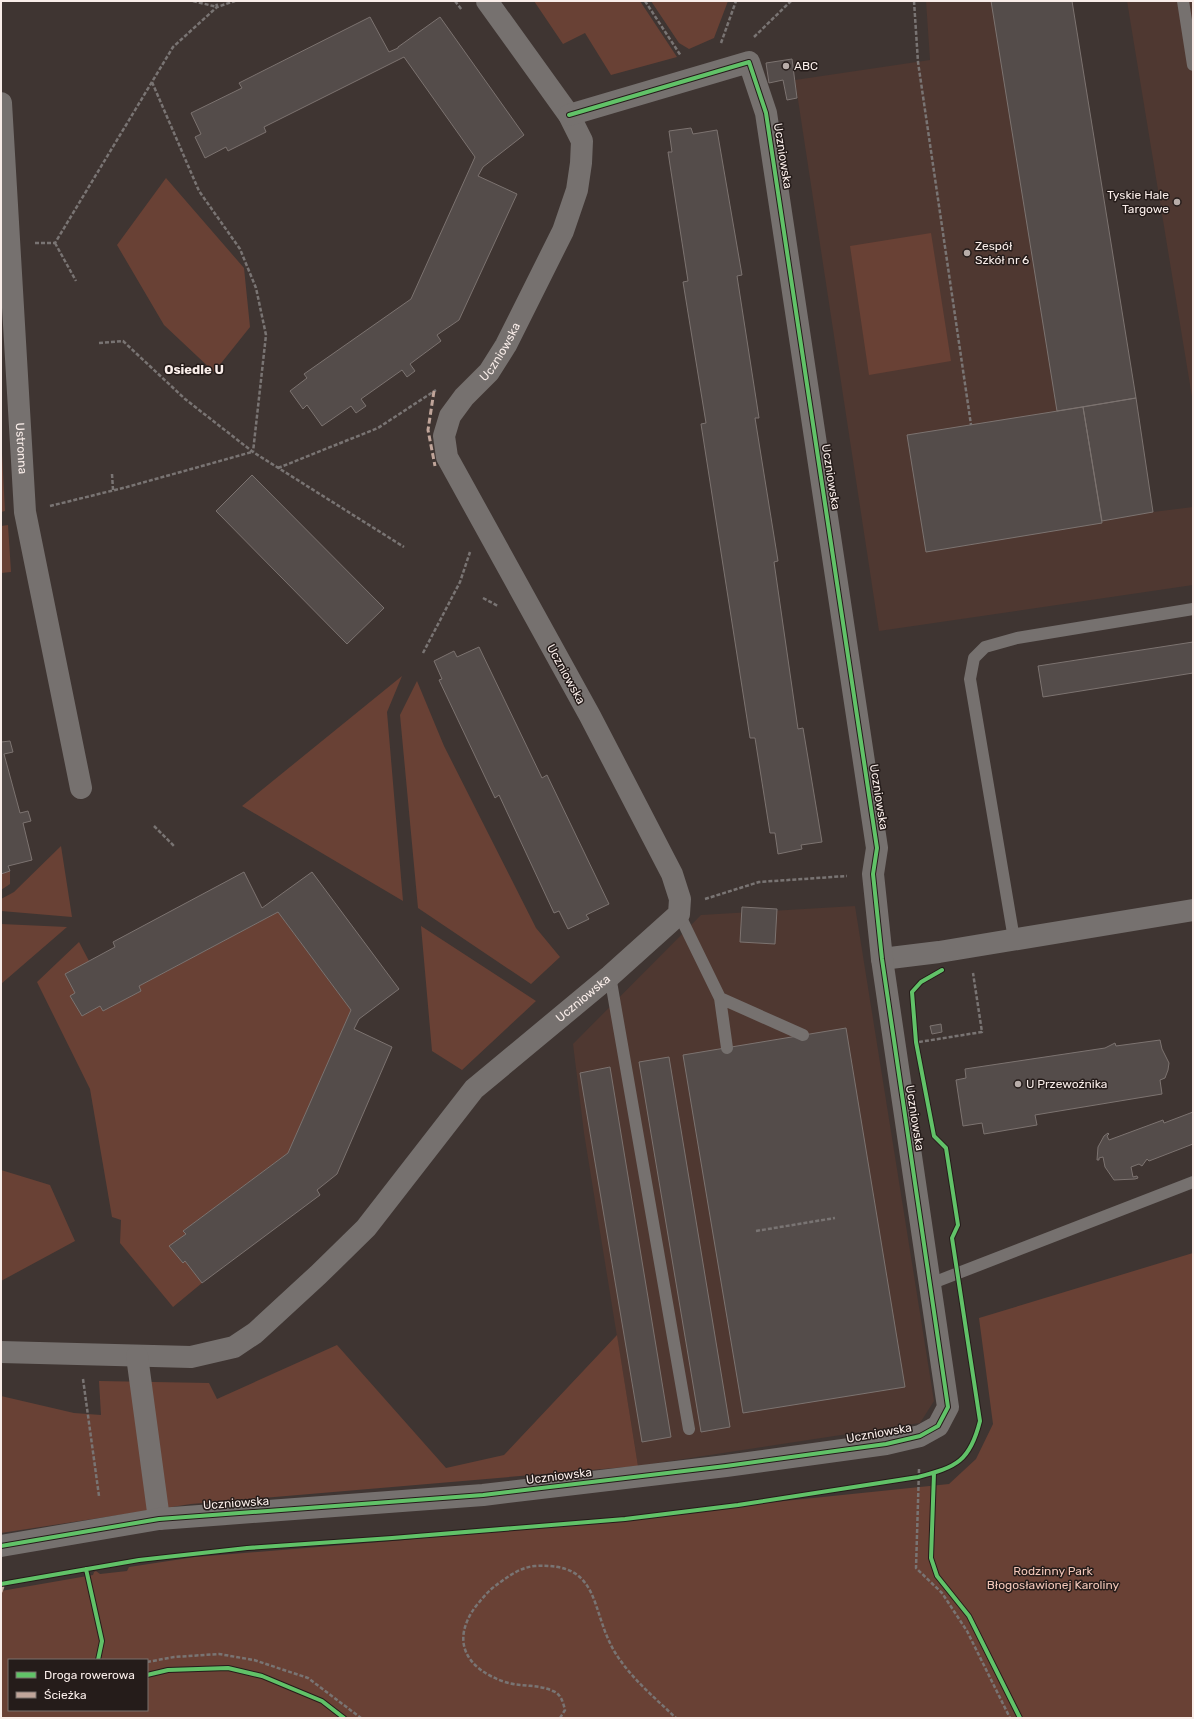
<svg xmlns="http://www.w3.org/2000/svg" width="1194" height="1719" font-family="Rubik,sans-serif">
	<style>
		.built { fill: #4f3831 }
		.green { fill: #694135; fill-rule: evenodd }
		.building { fill: #544c4a; stroke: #7c7370 }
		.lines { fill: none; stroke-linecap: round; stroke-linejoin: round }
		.path { stroke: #797473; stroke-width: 2.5; stroke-dasharray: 4 2; stroke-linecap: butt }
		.service { stroke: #76716f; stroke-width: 12 }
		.minor { stroke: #76716f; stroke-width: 22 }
		.quiet { stroke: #c0a59a; stroke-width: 3; stroke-dasharray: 6 3; stroke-linecap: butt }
		.cycleway-casing { stroke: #251c1a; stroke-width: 6 }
		.cycleway { stroke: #61c268; stroke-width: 4 }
		.poi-dot { fill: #b8ada9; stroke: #251c1a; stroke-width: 1.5 }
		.labels { text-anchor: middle; stroke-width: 3; stroke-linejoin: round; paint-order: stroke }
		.poi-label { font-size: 12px; fill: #f9ede9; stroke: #251c1a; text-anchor: start }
		.street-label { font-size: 12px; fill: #f9ede9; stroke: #251c1a }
		.park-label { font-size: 12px; fill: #f1c6b8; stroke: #251c1a }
		.neighbourhood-label { font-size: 13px; font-weight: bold; fill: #f9ede9; stroke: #251c1a }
	</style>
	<rect width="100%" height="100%" fill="#3f3532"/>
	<!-- built -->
	<path class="built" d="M926,1H1072L1153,512L1193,507V585L879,631L795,80L930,60Z
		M1127,1H1193V403Z
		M855,906L934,1401L920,1423L638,1466L584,1133L573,1044L701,915Z"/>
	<!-- green -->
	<path class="green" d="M534,1H640L677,57L611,75L585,33L563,44Z
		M651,1H728L714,38L689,49L679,43Z
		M166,178L244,268L250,327L214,372L164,325L117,245Z
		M931,233L951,361L869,375L850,246Z
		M1,434L5,511L1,512Z
		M8,525L11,572L1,573V526Z
		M402,676L387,712L403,901L242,806Z
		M417,681L444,746L536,928L560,957L531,984L418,908L400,715Z
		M61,846L72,917L1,911V899L14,892Z
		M10,871V884L1,890V874Z
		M278,912L351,1010L288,1153L183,1231L186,1234L170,1246L183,1263L185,1261L202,1283L173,1307L120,1243L121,1220L112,1217L90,1089L37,982L79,942L89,961L75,993L71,996L82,1016L100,1006L103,1011L141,991L139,986Z
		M1,924L67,927L1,984Z
		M421,926L536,1001L462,1070L432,1051Z
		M1,1170L50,1185L75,1241L1,1281Z
		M1193,1253V1718H1V1591L93,1575L94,1572L96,1571L100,1574L127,1571L129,1567L195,1557L404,1540L949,1484L976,1459L993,1424L979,1318ZM9,1660H147V1710H9Z
		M617,1335L638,1466L191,1504L1,1533V1396L74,1413L101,1415L99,1381L209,1383L217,1399L337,1345L446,1468L504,1455Z"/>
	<!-- building -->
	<path class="building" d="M991,1H1072L1136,398L1057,411Z
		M370,17L389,52L398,48V47L440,17L524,135L483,167L478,176L517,194L459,320L437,335L441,341L410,364L415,371L407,377L402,370L361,399L366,406L356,413L351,406L322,426L307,405L303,409L290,391L307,378L304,374L411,299L475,157L404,57L264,127L266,132L228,151L226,147L205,158L195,137L201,134L191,113L242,88L239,83Z
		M792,59L797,98L787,100L783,80L769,83L766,63Z
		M691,128L693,134L717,130L742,275L737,276L759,418H755L778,561L774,562L798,729L803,728L822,842L801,845L802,849L778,854L775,833H770L755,738H750L701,424L706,423L683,282L688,281L668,152H672L669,131Z
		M1136,398L1153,512L1102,521L1083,407Z
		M1083,407L1102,523L926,552L907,435Z
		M252,475L384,608L347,644L216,511Z
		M1193,642V673L1043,697L1038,666Z
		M479,647L542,778L547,775L609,904L586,915L589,919L568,929L559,911L554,913L499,795L495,798L439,680L442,679L434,661L454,651L457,657Z
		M10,741L13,752L4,754L20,813L28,811L31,821L23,823L32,860L8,866L10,871L1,874V742Z
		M244,872L262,908L312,872L399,989L359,1019L354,1029L392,1047L337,1174L317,1190L320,1195L202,1283L185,1261L183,1263L169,1246L186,1234L183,1231L288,1153L351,1010L278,912L139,986L141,991L103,1011L100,1006L82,1016L70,996L75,993L65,974L115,947L113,942Z
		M742,907L777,909L775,944L740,942Z
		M941,1024L942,1032L932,1034L930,1026Z
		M846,1028L905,1387L743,1413L683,1055Z
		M1160,1040L1162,1049L1169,1063L1168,1070L1165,1078L1160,1080L1162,1094L1035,1115L1037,1125L984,1134L982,1123L963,1126L956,1080L966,1078L965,1069L1105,1048L1115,1043L1116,1046Z
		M669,1057L730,1427L701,1432L639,1062Z
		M610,1067L671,1437L642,1442L580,1073Z
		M1193,1112V1144L1149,1161L1147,1159L1142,1166L1139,1164L1131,1167L1133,1177L1137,1176L1138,1178L1135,1179L1114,1180L1105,1167L1103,1157L1099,1158V1160H1097L1098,1147L1104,1136L1108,1133L1109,1134L1107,1136L1109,1140L1163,1120L1164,1123Z"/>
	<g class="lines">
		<!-- path -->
		<path class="path" d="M193,1L217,7L216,1
			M455,1L462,10
			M645,1L681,56
			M914,1L918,62L971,425
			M754,37L791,1
			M721,43L736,1
			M152,82L199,191L240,249L256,288L266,335L253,452
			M35,243H55L173,47L217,7L235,1
			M55,243L76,281
			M99,343L123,341L185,399L253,452L404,547
			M278,468L378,428L436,390
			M112,474L113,490
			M50,506L127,487L252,452
			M483,598L498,606
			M423,653L460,582L470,552
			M154,826L175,847
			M705,899L759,882L847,876
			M919,1042L982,1032L973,973
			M756,1231L835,1218
			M83,1379L99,1496
			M919,1469L916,1568L942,1593L967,1631L1010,1718
			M147,1662L174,1657L219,1654L254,1660L308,1678L361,1718
			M560,1718L565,1710C563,1702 561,1694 553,1691C538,1684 520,1687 505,1682C466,1669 450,1641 476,1606C482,1599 487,1592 495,1586C506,1578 520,1567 535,1566C603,1562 589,1611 616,1654C631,1678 655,1698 676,1718"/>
		<!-- service -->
		<path class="service" d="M1183,1L1193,65
			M679,914L720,998L727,1048
			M1014,939L970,679L974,658L985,647L1017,638L1193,609
			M610,976L689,1429
			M720,998L803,1035
			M930,1284L1193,1182"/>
		<!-- minor -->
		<g class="minor">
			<path id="s1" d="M1,103L25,512L81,788"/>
			<path d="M882,959L939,952L1193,910"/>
			<path id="s2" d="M1,1352L191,1357L234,1347L255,1333L318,1275L366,1228L474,1089L610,976L679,914L680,899L672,874L590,716L447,457L444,436L450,416L464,397L489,372L506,345L563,231L577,190L581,163L582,141L569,115L487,1"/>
			<path d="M137,1356L159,1519"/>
			<path d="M1,1546L159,1519L483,1495L726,1466L886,1444L920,1436L938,1426L948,1407L882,959L873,874L877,848L766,113L749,62L569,115"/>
		</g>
		<!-- quiet -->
		<path class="quiet" d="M434,391L428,430L435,466
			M1,1592L5,1581"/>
		<defs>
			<path id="cycleway" d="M934,1473L931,1558L937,1576L969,1616L1020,1718
				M1,1546L159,1519L483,1495L726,1466L886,1444L920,1436L938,1426L948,1407L882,959L873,874L877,848L766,113L749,62L569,115
				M86,1569L102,1641L98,1660
				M1,1584L139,1560L247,1548L392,1538L625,1519L738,1505L918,1477C957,1467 970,1461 980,1421L952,1238L958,1225L946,1148L934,1136L916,1042L912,992L921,982L942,970
				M147,1675L168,1670L228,1668L262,1676L322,1701L344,1718"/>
		</defs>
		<!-- cycleway casing -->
		<use href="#cycleway" class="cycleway-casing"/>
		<!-- cycleway -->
		<use href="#cycleway" class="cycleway"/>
	</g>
	<!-- markers -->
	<g class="poi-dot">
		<circle cx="786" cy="66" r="4"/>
		<circle cx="1177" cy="202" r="4"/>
		<circle cx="967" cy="253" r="4"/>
		<circle cx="1018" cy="1084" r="4"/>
	</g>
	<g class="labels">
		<!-- poi labels -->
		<g class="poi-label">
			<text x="794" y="70">ABC</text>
			<text x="1169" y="199" text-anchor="end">Tyskie Hale<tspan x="1169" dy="14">Targowe</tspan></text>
			<text x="975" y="250">Zespół<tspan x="975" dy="14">Szkół nr 6</tspan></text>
			<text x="1026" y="1088">U Przewoźnika</text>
		</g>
		<!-- street labels -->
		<g class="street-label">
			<text transform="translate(783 156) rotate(81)" y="4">Uczniowska</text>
			<text dy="4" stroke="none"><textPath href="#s2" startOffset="1497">Uczniowska</textPath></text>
			<text dy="4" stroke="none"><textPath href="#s1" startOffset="346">Ustronna</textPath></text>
			<text transform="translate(831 477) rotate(81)" y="4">Uczniowska</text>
			<text transform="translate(566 674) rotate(61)" y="4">Uczniowska</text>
			<text transform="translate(879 797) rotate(81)" y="4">Uczniowska</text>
			<text dy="4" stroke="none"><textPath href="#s2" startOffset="730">Uczniowska</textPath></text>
			<text transform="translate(915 1118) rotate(81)" y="4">Uczniowska</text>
			<text transform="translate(879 1433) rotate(-10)" y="4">Uczniowska</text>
			<text transform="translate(559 1476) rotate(-7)" y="4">Uczniowska</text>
			<text transform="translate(236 1503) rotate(-4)" y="4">Uczniowska</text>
		</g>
		<!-- park labels -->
		<g class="park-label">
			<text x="1053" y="1575">Rodzinny Park<tspan x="1053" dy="14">Błogosławionej Karoliny</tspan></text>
		</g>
		<!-- neighbourhood labels -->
		<g class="neighbourhood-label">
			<text x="194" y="374">Osiedle U</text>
		</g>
	</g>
	<!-- border -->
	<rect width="1194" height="1719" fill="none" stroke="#f9ede9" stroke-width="4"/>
	<!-- legend -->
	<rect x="8" y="1659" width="140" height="52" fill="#251c1a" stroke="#7a706d"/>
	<rect x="16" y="1672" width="20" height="6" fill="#61c268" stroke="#7a706d"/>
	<text x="44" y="1679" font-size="12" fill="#f9ede9">Droga rowerowa</text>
	<rect x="16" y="1692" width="20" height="6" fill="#c0a59a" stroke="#7a706d"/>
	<text x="44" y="1699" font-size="12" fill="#f9ede9">Ścieżka</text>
</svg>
